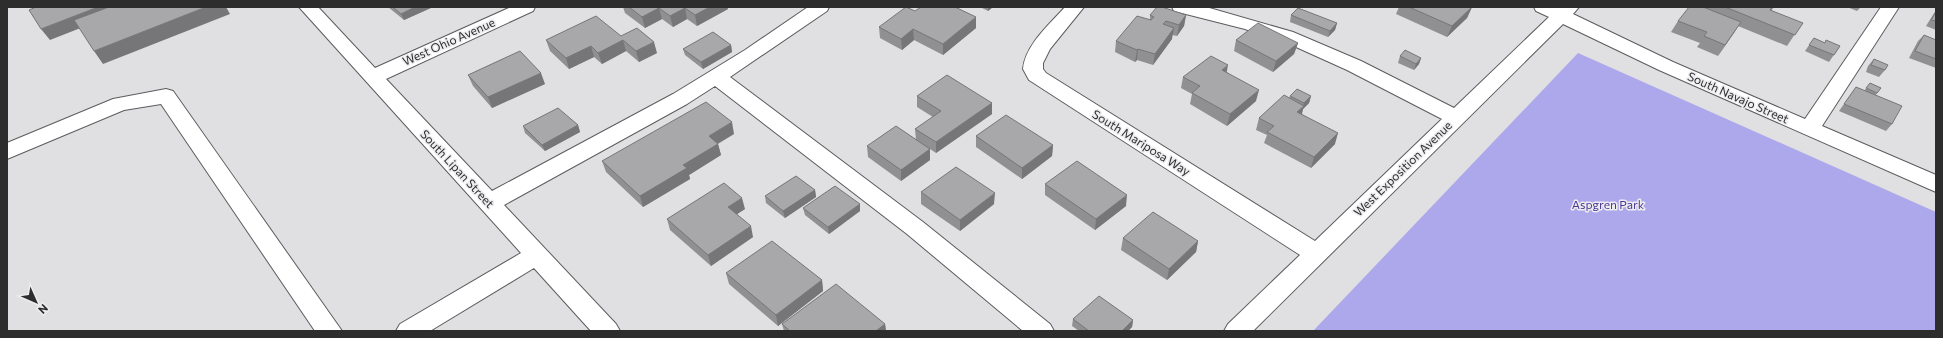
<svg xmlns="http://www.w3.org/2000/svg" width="1943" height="338" font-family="Commissioner,sans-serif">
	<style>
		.green { fill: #ada8eb }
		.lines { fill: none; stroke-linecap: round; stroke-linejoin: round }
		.minor-casing { stroke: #5c5c5e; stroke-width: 2 }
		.minor { fill: #fff; fill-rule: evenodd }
		.wall { fill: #909092 }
		.shaded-wall { fill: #767577 }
		.building { fill: #a8a7aa; stroke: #767577 }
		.labels { text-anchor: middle; stroke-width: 3; stroke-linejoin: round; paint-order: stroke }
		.street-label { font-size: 12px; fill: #2d2d2e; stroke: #ededf0 }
		.park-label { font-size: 12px; fill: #4a3795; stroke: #ededf0 }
	</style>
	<rect width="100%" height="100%" fill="#e0e0e3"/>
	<!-- green -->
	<path class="green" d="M1578,53L1936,212V331H1313Z"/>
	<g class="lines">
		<defs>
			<path id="minor" d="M299,7H318L375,68L511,7H535L533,11L386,79L492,191L673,94L745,50L808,7H829L827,11L730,77L923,222L1050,324L1054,331H1023L907,234L715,86L687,104L504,205L616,324L620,331H591L534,268L430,331H396L400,324L521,253Z
				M1065,7H1084L1050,49L1043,63V69L1046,73L1315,241L1442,119L1347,70L1296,47L1245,29L1174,11L1172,7H1206L1293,32L1361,61L1454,108L1549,17L1536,11L1534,7H1579L1573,14L1673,62L1805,119L1881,7H1899L1822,126L1936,175V192L1659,70L1563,24L1253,331H1224L1228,324L1300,255L1029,80L1023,69C1025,45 1050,24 1065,7Z
				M166,89L173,91L342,331H315L161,104L124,110L7,159V143L113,99Z"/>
		</defs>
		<!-- minor casing -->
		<use href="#minor" class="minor-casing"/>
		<!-- minor -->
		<use href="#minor" class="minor"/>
	</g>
	<!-- wall -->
	<path class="wall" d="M388,7H433L404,20Z
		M623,7H727L728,9L697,26L687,19L673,27L662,19L645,28L625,13Z
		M980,7H993L988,11Z
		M1398,7H1472L1467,18L1447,37L1396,14L1399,7Z
		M1707,7H1774L1771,11L1795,34L1787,46L1738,26L1718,56L1697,47L1700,43L1671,32L1678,21L1706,8Z
		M1847,7H1861L1857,11Z
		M1936,10V30L1926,26Z
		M915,11L976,28L943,55L914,40L902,50L880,38L879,27Z
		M1150,15H1186L1184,26L1177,36L1172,35V39L1153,65L1137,60L1135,62L1115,52L1116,41L1150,20Z
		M1291,15L1337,23L1335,30L1328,37L1290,22Z
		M1924,35L1936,40V68L1909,58L1918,41Z
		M621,36L657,53L639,62L626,51L602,64L594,57L569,69L550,51L546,40Z
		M1814,38L1825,43L1840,46L1829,62L1805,51Z
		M1236,40L1298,43L1294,54L1273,72L1234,51Z
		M731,45L732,52L703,69L685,55L683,49Z
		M1400,56L1421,58L1419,64L1414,70L1398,63Z
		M1874,59L1885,70L1879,77L1866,72L1868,66Z
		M1227,72L1256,101L1227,126L1190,104L1192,94L1181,88L1183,77Z
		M468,75L545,84L492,108L473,86Z
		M1870,83L1881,88L1875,96L1892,124L1886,131L1839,111L1856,87L1864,91Z
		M917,96L992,103V114L936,153L930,149V160L901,181L868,157L867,146L916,140L915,129L933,117L917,107Z
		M1290,96H1311L1309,103L1303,109L1302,114L1335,144L1311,168L1264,143L1267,135L1256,130L1259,118L1289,98Z
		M578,125L580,132L545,151L525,133L523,126Z
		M734,134L718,144L721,155L689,175L690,179L643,207L606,172L602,161Z
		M976,136L1053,145L1052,156L1022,179L976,147Z
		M1045,184L1126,206L1095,230L1045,195Z
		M815,190L816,197L785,218L766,203L765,196Z
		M921,192L994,204L960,231L921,204Z
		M860,204V211L829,234L805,215L803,208Z
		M745,209L737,214L753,237L711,266L670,230L667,219Z
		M1123,238L1198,241L1196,252L1167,280L1121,250Z
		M726,273L822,280L823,291L778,326L729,284Z
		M1073,319L1133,320L1132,327L1128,331H1079L1072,326Z
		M782,324H885L886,331H784Z"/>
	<!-- shaded-wall -->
	<path class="shaded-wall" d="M98,7H134L50,40L41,29Z
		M206,7H226L230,14L103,64L94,51Z
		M415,7H433L404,20L401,14Z
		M710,7H727L728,9L697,26L695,15Z
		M988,7H993L988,11Z
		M1472,7L1467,18L1447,37L1452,26Z
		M659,8L662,19L645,28L642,17Z
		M685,8L687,19L673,27L670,16Z
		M1186,15L1184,26L1177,36L1179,25Z
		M976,17V28L943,55V44Z
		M1741,22L1734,33L1718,56L1725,45Z
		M1337,23L1335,30L1328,37L1330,31Z
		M1174,28L1172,39L1153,65L1155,54Z
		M913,29L914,40L902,50L901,39Z
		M623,40L626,51L602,64L598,53Z
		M654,42L657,53L639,62L636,51Z
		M1298,43L1294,54L1273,72L1276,61Z
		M731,45L732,52L703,69L701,62Z
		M591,46L594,57L569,69L566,58Z
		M1138,49L1137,60L1135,62L1137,50Z
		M1421,58L1419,64L1414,70L1416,64Z
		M1228,65L1226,76L1222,70Z
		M541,73L545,84L492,108L488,97Z
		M1259,90L1256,101L1227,126L1230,114Z
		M1311,96L1309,103L1303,109L1301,117L1297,112L1303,106L1304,103Z
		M992,103V114L936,153V142Z
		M732,122L734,134L711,147L709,136Z
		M578,125L580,132L545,151L542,145Z
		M1338,133L1335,144L1311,168L1314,157Z
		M718,144L721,155L689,175L690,179L643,207L640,196L683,165Z
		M1053,145L1052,156L1022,179V168Z
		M930,149V160L901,181V170Z
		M815,190L816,197L785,218L783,211Z
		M995,193L994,204L960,231V220Z
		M1127,195L1126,206L1095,230L1096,219Z
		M742,198L745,209L731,218L728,207Z
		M860,204V211L829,234L828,227Z
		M751,226L753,237L711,266L708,255Z
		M1198,241L1196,252L1167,280L1169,269Z
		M822,280L823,291L778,326L776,315Z
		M1133,320L1132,327L1128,331H1122Z
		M885,324L886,331H876Z"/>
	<!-- building -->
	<path class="building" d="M36,7H98L41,29L29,10Z
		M109,7H206L94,51L74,20Z
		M393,7H415L401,14Z
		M629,7H710L695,15L685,8L670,16L659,8L642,17Z
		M906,7L915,11L921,7H955L976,17L943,44L913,29L901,39L879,27Z
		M1157,7H1162L1186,15L1179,25L1166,21L1163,24L1174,28L1155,54L1138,49L1137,50L1116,41L1137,16L1151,20L1154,17L1150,15Z
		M1409,7H1472L1452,26Z
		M1689,7H1703L1741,22L1725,45L1704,36L1707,32L1678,21Z
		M1725,7H1772L1770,10L1803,23L1795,35Z
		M1298,8L1337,23L1330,31L1291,15Z
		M1936,12V21L1931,20Z
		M596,16L621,36L637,28L654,42L636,51L623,40L598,53L591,46L566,58L546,40Z
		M1258,23L1298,43L1276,61L1236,40Z
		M713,32L731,45L701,62L683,49Z
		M1924,35L1936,40V59L1915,51Z
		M1814,38L1825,43L1826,40L1840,46L1834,55L1809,45Z
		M1405,50L1421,58L1416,64L1400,56Z
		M520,51L541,73L488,97L468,75Z
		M1211,56L1228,65L1222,70L1259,90L1230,114L1192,93L1200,86L1183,77Z
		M1874,59L1888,65L1885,70L1871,65Z
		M947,75L992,103L936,142L915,129L941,111L917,96Z
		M1870,83L1881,88L1877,93L1866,88Z
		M1856,87L1902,106L1892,124L1844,104Z
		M1297,89L1311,96L1304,103L1290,96Z
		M1284,95L1304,106L1297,112L1338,133L1314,157L1267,132L1274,126L1259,118Z
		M706,102L732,122L709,136L718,144L683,165L687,168L640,196L602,161Z
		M558,108L578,125L542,145L523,126Z
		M1006,115L1053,145L1022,168L976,136Z
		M896,126L930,149L901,170L867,146Z
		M1077,161L1127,195L1096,219L1045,184Z
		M956,167L995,193L960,220L921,192Z
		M796,176L815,190L783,211L765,196Z
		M724,183L742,198L728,207L751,226L708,255L667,219Z
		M835,186L860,204L828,227L803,208Z
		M1153,212L1198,241L1169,269L1123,238Z
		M772,241L822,280L776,315L726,273Z
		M836,284L885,324L876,331H790L782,324Z
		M1099,296L1133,320L1122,331H1089L1073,319Z"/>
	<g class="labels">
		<!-- street labels -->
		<g class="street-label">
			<text transform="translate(449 42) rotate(-24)" y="4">West Ohio Avenue</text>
			<text transform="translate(1738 98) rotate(24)" y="4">South Navajo Street</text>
			<text transform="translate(1141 143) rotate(32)" y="4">South Mariposa Way</text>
			<text transform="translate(457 169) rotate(47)" y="4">South Lipan Street</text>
			<text transform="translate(1403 169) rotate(-44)" y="4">West Exposition Avenue</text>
		</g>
		<!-- park labels -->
		<g class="park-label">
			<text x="1608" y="209">Aspgren Park</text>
		</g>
	</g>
	<!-- border -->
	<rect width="1943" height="338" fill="none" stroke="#2d2d2e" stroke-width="16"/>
	<!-- north arrow -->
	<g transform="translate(36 302) rotate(135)" stroke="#ededf0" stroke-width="3" paint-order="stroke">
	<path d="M0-3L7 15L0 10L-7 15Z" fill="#2d2d2e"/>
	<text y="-6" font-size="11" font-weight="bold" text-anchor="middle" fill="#2d2d2e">N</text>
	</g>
</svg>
